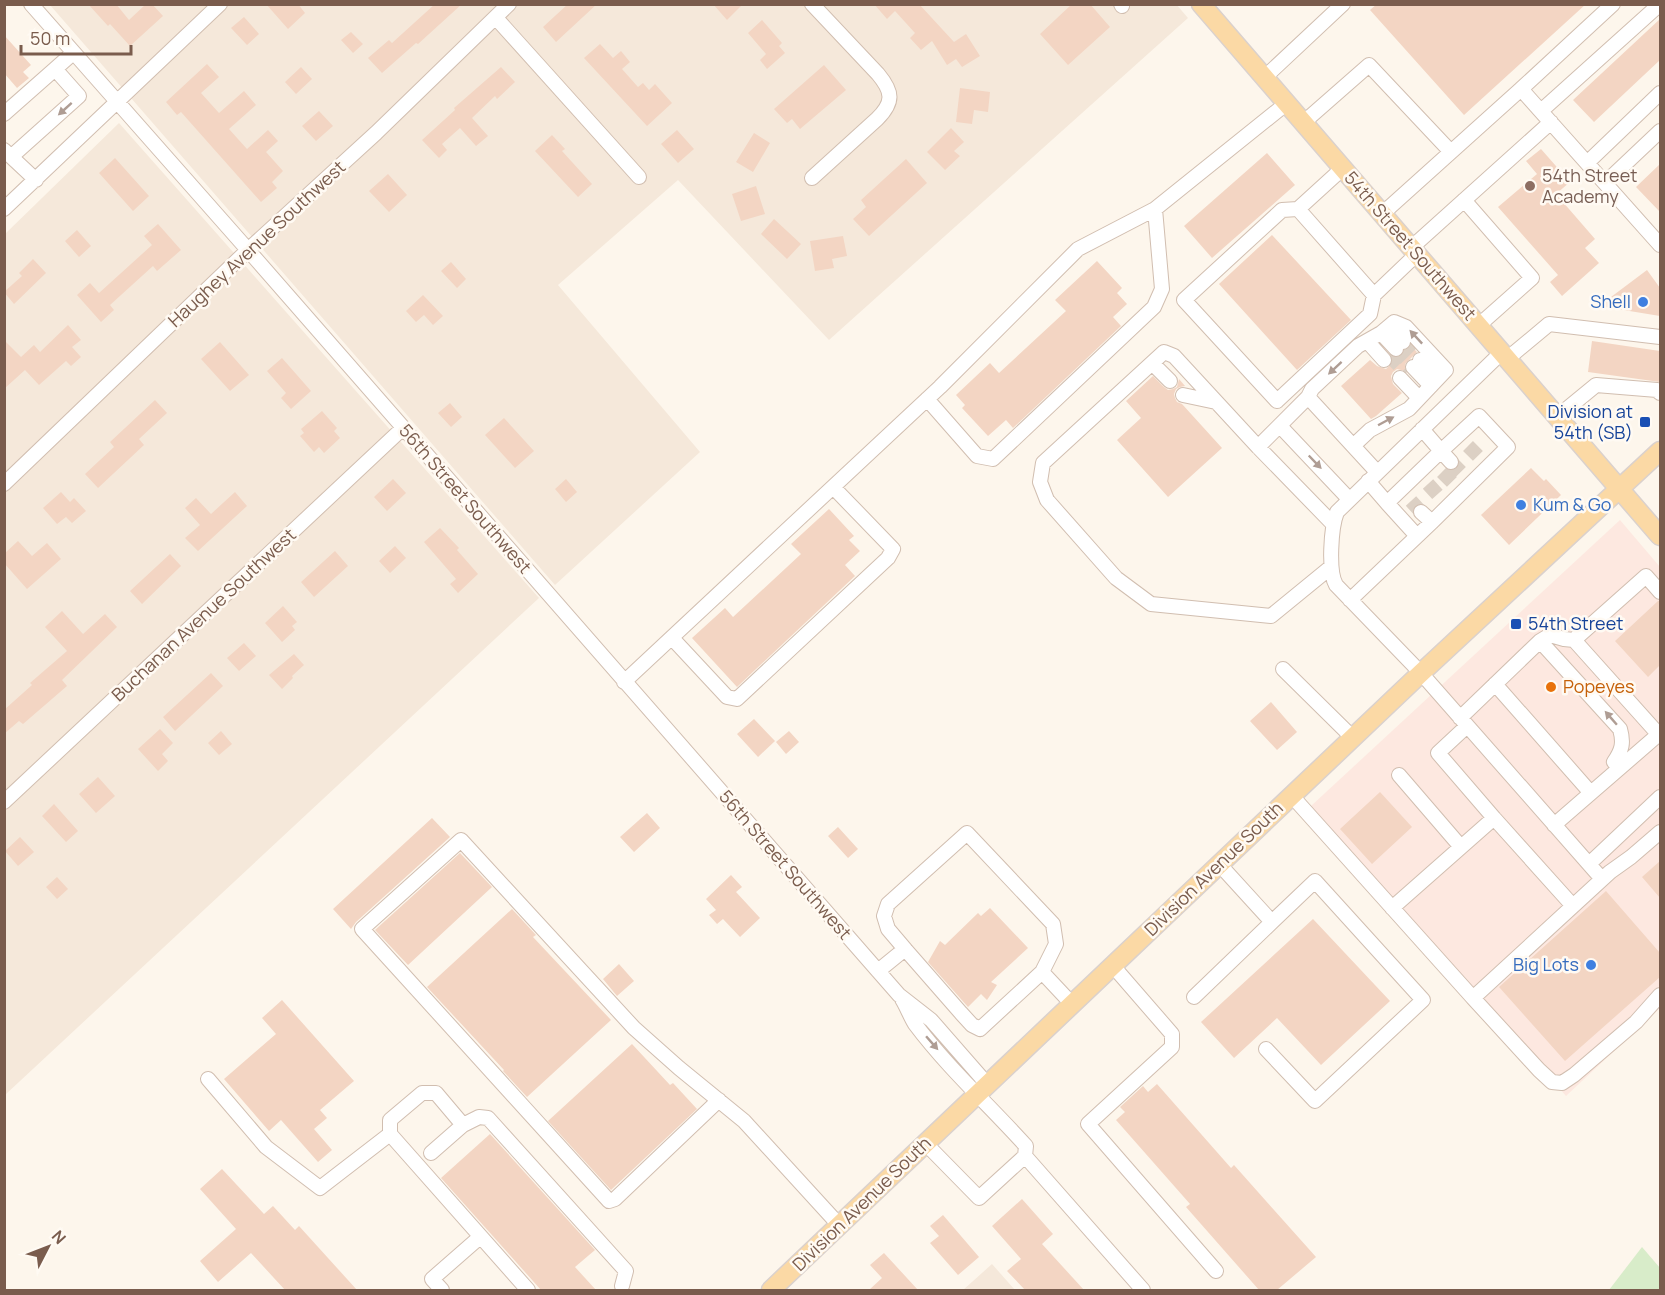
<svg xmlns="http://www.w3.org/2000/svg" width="1665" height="1295" font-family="Manrope,sans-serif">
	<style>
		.residential { fill: #f5e8da }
		.commercial { fill: #fde8e0 }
		.green { fill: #d8ecc9 }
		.building { fill: #f3d5c3 }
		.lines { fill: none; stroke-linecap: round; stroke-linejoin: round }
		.minor-tunnel { stroke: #dcd0c4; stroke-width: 14; stroke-dasharray: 14 7; stroke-linecap: butt }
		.minor-casing { stroke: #d1beb0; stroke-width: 16 }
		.major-casing { stroke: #dad1cd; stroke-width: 21 }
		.minor { stroke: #fff; stroke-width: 14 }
		.major { stroke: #fbd9a5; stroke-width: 18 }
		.oneway { fill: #af9d94 }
		.education-dot { fill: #8d6e63; stroke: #fffaf3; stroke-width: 2 }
		.shop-dot { fill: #3f7fe0; stroke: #fffaf3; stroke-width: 2 }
		.transit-dot { fill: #1a4fb4; stroke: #fffaf3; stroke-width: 2 }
		.food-dot { fill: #e8710a; stroke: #fffaf3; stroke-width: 2 }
		.labels { text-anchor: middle; stroke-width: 5; stroke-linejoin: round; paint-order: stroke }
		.education-label { font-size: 18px; fill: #785e54; stroke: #fffaf3; text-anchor: start }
		.street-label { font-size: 18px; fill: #7a5c4d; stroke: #fffaf3 }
		.shop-label { font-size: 18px; fill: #366cbe; stroke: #fffaf3; text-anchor: end }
		.transit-label { font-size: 18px; fill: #164399; stroke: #fffaf3; text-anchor: end }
		.food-label { font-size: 18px; fill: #c56008; stroke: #fffaf3; text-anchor: start }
	</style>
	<rect width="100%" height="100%" fill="#fdf6ec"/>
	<!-- residential -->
	<path class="residential" d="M1176,4L1188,18L829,340L678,180L558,285L700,452L555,585L50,5Z
		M119,123L539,598L5,1095V234Z
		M992,1264L1015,1290H963Z"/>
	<!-- commercial -->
	<path class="commercial" d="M1620,520L1660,567V1008L1566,1096L1311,806Z"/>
	<!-- green -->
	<path class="green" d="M1642,1247L1660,1268V1290H1609Z"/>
	<!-- building -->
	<path class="building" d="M88,4H116L129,20L146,4H152L163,16L130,46L110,24L108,26Z
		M266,4H298L305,13L288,29Z
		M435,4H462L418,44L416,43L382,73L368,58L389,40L392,43Z
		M568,4H597L556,42L543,27Z
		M713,4H743L727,20Z
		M874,4H919L954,42L966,34L980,56L962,67L956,59L947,65L932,41L921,50L910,38L915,33L895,11L887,19Z
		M1072,4H1090L1110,27L1068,65L1040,34Z
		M1377,4H1586L1464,115L1370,10Z
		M244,17L259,34L247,45L231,28Z
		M1660,19V60L1594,122L1573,100Z
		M762,20L782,43L779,46L785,53L767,69L760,60L766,54L748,33Z
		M351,32L363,44L353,53L341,40Z
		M4,35L31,65L23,72L29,78L17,88L4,73Z
		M600,44L613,58L621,51L630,62L622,69L638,87L643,83L649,90L655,84L672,103L647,126L584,58Z
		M207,64L219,77L201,93L219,113L244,91L256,105L229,129L247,149L268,130L278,141L266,152L283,171L272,182L277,188L261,202L181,112L177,115L166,102Z
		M824,65L846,90L800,129L792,119L787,123L774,109Z
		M301,67L312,79L296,94L285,82Z
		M501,67L515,82L497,99L495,96L472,118L488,136L476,146L460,128L442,144L447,150L439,158L422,140L455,110L454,108Z
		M960,88L990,92L988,112L974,110L972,124L956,122Z
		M319,111L333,126L316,141L302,126Z
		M951,128L964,142L954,151L960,156L945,170L927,152Z
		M677,130L694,149L678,163L661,144Z
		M754,133L770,143L753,172L736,162Z
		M552,135L565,149L562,151L592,184L578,197L535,151Z
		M1541,149L1570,182L1556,194L1595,239L1585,248L1599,263L1562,296L1550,282L1558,275L1498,207L1537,174L1526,161Z
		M1267,153L1295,185L1212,258L1184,226Z
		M115,158L149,196L133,211L99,173Z
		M906,159L927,183L869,236L853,219L866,207L861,200Z
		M1660,164V212L1636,187Z
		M388,174L407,195L389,212L369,191Z
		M756,186L765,214L741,221L732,194Z
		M774,219L801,244L787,259L761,234Z
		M158,224L181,250L157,271L153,266L110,305L114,310L101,322L77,295L90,283L99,293L152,245L144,236Z
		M77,230L91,246L79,257L65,241Z
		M1272,235L1351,320L1297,370L1219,284Z
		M843,236L847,256L832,259L834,268L815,271L810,241Z
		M33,259L46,273L14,304L4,292L22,276L19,273Z
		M1097,261L1122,288L1117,293L1127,304L1113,317L1121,326L1013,428L1006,420L988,436L962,408L965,405L956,395L990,363L999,373L1066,311L1055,300Z
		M451,262L466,279L457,288L441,271Z
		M1647,270L1660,288V316L1599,306Z
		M423,295L443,316L433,325L424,315L416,322L406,311Z
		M68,325L81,340L72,347L81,357L71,366L66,361L39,385L25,370L4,389V340L21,357L34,345L40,352Z
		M1592,341L1660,351V382L1588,372Z
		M220,342L249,375L230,391L201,359Z
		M1411,346L1417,352L1405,364V371L1397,369L1393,372L1391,376L1393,384L1402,393L1376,416L1371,419L1341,386L1370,360L1377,366L1386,369L1392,363V357L1397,358L1402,356L1405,351Z
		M282,358L311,391L291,409L281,398L286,393L267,371Z
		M1153,376L1164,387L1168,390L1173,389L1177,387L1179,379L1185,386L1180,387L1176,389L1174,394L1175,398L1177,402L1182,404L1222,448L1168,497L1117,440L1141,418L1126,401Z
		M155,400L167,413L139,439L144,445L98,488L85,474L114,447L110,442Z
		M450,403L462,417L451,427L438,413Z
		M322,411L337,428L334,431L340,438L324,453L319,447L314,452L300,436L304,433L301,429Z
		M504,418L534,451L515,468L485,435Z
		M1531,468L1544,481L1546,479L1561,495L1509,545L1481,515Z
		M393,479L406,493L387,511L374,497Z
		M566,479L577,492L566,502L555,489Z
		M61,492L70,502L74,498L86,511L72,523L66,517L57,524L43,508Z
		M235,492L247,506L198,551L185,538L200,525L185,508L196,498L211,514Z
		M829,509L854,536L849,540L860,551L845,565L855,576L737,687L692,638L725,608L733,617L801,554L791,544Z
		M440,528L459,548L457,550L478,574L458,593L450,584L456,579L424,542Z
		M18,541L32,556L47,543L61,559L27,589L4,563V554Z
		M395,546L406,558L390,573L379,561Z
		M335,551L348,566L314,597L301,582Z
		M170,554L181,566L142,604L130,591Z
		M1658,601H1660V665L1648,677L1615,641Z
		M283,606L297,622L292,626L295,630L282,642L265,623Z
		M62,611L83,634L105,614L117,627L62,680L67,686L23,724L19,721L4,734V710L32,685L30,683L67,651L45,627Z
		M244,643L256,656L239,671L227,658Z
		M294,654L304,665L292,676L293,678L282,689L269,675Z
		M211,673L223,686L175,731L163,717Z
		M1271,702L1297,732L1277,750L1250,721Z
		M754,719L775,741L758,757L737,734Z
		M160,729L173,743L162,754L168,761L158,771L138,749Z
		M221,731L232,744L219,755L208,743Z
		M789,731L799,742L786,754L776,742Z
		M98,777L115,796L96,813L79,794Z
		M1380,792L1412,827L1372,864L1340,829Z
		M54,804L78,831L66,842L42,816Z
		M647,813L660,828L634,852L620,837Z
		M432,818L450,837L356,922L351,929L333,909Z
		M838,827L858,849L848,858L828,836Z
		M20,837L34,852L18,866L5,851Z
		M460,853L492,887L408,965L375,930Z
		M1660,861V898L1642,877Z
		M731,875L742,887L736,892L760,918L740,937L723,919L717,924L709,915L716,910L706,899Z
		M57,877L68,889L57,899L46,887Z
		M1606,891L1660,953V977L1565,1061L1499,987Z
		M990,908L1028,948L991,982L997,985L987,1000L981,994L968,1007L928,962L940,941L945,945L978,913L981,916Z
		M512,909L536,935L533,937L611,1020L527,1097L503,1071L504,1070L427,987Z
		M1313,919L1390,1001L1321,1065L1277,1018L1234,1058L1201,1022Z
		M619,964L634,981L617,996L603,979Z
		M282,1000L354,1081L320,1110L327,1118L314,1129L332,1150L318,1162L281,1120L269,1131L224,1079L276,1034L262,1018Z
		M632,1044L670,1085L673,1083L697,1109L611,1190L548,1121Z
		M1157,1084L1231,1168L1234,1165L1316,1257L1277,1290H1259L1186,1207L1190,1204L1116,1120L1125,1112L1120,1107L1143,1086L1148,1092Z
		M490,1134L595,1250L575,1267L596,1290H541L441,1178Z
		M222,1169L264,1214L273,1206L295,1230L299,1226L357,1290H285L251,1253L218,1282L200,1261L236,1229L200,1189Z
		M1022,1199L1053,1234L1042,1244L1084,1290H1025L1007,1271L1021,1259L992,1226Z
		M943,1215L979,1257L958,1275L930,1243L939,1236L930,1226Z
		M884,1253L918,1290H869L882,1278L870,1265Z"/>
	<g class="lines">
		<!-- minor-tunnel -->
		<path class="minor-tunnel" d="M1403,342L1420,360
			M1396,349L1413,367
			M1389,355L1406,373
			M1468,446L1479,457
			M1451,462L1462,473
			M1442,472L1452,482
			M1428,484L1438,495
			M1411,501L1421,512"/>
		<defs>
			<path id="minor" d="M31,4L248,250L878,971L899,995L931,1020L987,1084
				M812,4L878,74C893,92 894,102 877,119L812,178
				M1121,4L1122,6
				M1613,4L1521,89L1660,245
				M496,18L639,177
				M1265,77L1343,4
				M1541,111L1660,4
				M4,114L55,69
				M1304,122L1369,65L1451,152
				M4,150L36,180
				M12,156L79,96L55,69L73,53
				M1587,163L1660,93
				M1343,168L1298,209L1374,295L1417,254
				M1605,183L1660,131
				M1464,200L1532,278L1478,326
				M4,209L220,4
				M1298,209L1282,210L1184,300L1277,401L1370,314L1374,295
				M1382,214L1521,89
				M1411,248L1551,122
				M1389,327L1403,342
				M1367,341L1384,360
				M1501,353L1337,512C1331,527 1328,571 1336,585L1421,673L1602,879
				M1507,359L1549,324L1660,337
				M1420,360L1437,379
				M1152,363L1170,381
				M1413,367L1431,386
				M1400,378L1419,398
				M1183,395L1216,402
				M1308,397L1312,389L1358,346L1381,333L1396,349
				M927,399L977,456L993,459L1154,307L1162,289L1155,209
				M1557,417L1596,385L1657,390L1660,393
				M1280,426L1349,499
				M1353,446L1370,430L1409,409L1446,370L1406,327L1394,322L1381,333
				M1258,447L1308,397L1377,472
				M1368,481L1387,503L1441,451L1451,462
				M4,484L248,250L376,133L509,4
				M1387,503L1417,536
				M1421,512L1432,522
				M1331,567L1271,616L1151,604L1116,578L1047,500L1040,482L1043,463L1164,352L1174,356L1258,447L1333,524
				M1350,600L1432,522L1508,447L1479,416L1441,451L1422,429
				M672,638L727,697L737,699L888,558L893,549L833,487
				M1574,640L1660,736
				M1540,641L1620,729C1624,743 1622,750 1614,762L1619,768
				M1283,669L1353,738
				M624,682L940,387L1078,249L1155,209L1287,103
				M1495,684L1590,792
				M1460,718L1540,641L1550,635L1564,639L1574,640L1646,576L1660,592
				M1467,726L1438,753L1494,818
				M1399,775L1461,847
				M1292,796L1473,998L1610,872L1631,857L1660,832
				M4,802L403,428
				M1554,825L1659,734
				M1589,864L1660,797
				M1220,865L1272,922L1315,881L1423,1000L1315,1101L1266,1049
				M1392,908L1494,818L1573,906
				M905,949L961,1013L972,1025L980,1029L1042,972
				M1113,966L1172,1034V1047L1088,1124L1216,1271
				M878,971L905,949L888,929L884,916L888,904L967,833L1053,924L1056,944L1042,972L1072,1004
				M1194,997L1272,922
				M1473,998L1539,1070L1552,1082L1562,1083L1574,1075L1636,1022L1660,995
				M902,999C907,1007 910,1016 915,1024C948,1068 989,1105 1026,1146L1025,1156L979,1198L925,1143
				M208,1079L266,1147L320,1188L390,1134L528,1290
				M719,1100L615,1199L609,1201L362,929L461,840L634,1028L679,1068L744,1121L840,1226
				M390,1134V1120L422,1093H436L463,1125L479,1117L488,1118L626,1271L622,1286
				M431,1153L463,1125
				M1025,1156L1143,1290
				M442,1290L432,1279L480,1237"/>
			<path id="major" d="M1201,4L1660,536
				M771,1290L1421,673L1660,451"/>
		</defs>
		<!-- minor casing -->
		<use href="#minor" class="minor-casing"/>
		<!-- major casing -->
		<use href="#major" class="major-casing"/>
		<!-- minor -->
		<use href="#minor" class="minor"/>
		<!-- major -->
		<use href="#major" class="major"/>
	</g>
	<!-- one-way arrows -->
	<defs><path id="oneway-solid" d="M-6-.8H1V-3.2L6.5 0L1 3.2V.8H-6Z" transform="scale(1.5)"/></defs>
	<g class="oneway">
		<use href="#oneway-solid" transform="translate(65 109) rotate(138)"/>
		<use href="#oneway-solid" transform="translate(1416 337) rotate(-133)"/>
		<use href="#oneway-solid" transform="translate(1335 368) rotate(137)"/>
		<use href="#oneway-solid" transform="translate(1386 421) rotate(-28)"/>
		<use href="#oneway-solid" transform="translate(1315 462) rotate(46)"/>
		<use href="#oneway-solid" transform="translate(1611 718) rotate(-131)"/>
		<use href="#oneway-solid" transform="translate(932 1043) rotate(49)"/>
	</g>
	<!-- markers -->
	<circle class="education-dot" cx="1530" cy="186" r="6"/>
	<g class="shop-dot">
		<circle cx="1643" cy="302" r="6"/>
		<circle cx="1521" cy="505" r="6"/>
		<circle cx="1591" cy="965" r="6"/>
	</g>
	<g class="transit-dot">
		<rect x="1639" y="416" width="12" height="12" rx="3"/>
		<rect x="1510" y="618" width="12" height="12" rx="3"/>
	</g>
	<circle class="food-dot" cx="1551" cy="687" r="6"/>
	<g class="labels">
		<!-- education labels -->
		<g class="education-label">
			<text x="1542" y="182">54th Street<tspan x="1542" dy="21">Academy</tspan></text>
		</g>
		<!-- street labels -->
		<g class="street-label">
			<text transform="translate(257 244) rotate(-43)" y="6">Haughey Avenue Southwest</text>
			<text transform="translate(1410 246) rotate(49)" y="6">54th Street Southwest</text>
			<text transform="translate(465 499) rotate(49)" y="6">56th Street Southwest</text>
			<text transform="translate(204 615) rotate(-43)" y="6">Buchanan Avenue Southwest</text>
			<text transform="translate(785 865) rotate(49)" y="6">56th Street Southwest</text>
			<text transform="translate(1214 869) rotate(-44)" y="6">Division Avenue South</text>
			<text transform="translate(862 1204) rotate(-44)" y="6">Division Avenue South</text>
		</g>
		<!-- shop labels -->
		<g class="shop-label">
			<text x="1631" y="308">Shell</text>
			<text x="1533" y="511" text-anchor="start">Kum &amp; Go</text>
			<text x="1579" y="971">Big Lots</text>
		</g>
		<!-- transit labels -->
		<g class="transit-label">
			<text x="1633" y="418">Division at<tspan x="1633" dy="21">54th (SB)</tspan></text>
			<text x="1528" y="630" text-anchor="start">54th Street</text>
		</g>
		<!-- food labels -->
		<g class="food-label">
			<text x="1563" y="693">Popeyes</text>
		</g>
	</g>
	<!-- border -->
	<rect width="1665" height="1295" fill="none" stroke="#7a5c4d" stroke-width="12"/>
	<!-- north arrow -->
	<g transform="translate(48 1247) rotate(48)" stroke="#fffaf3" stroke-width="4.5" paint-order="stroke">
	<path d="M0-4.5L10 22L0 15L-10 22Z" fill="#7a5c4d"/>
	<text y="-9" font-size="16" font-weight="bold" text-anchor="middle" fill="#7a5c4d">N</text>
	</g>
	<!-- scale -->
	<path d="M21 45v9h110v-9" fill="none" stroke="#7a5c4d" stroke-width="3"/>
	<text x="30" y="45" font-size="18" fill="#7a5c4d" stroke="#fffaf3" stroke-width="4.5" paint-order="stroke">50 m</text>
</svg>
